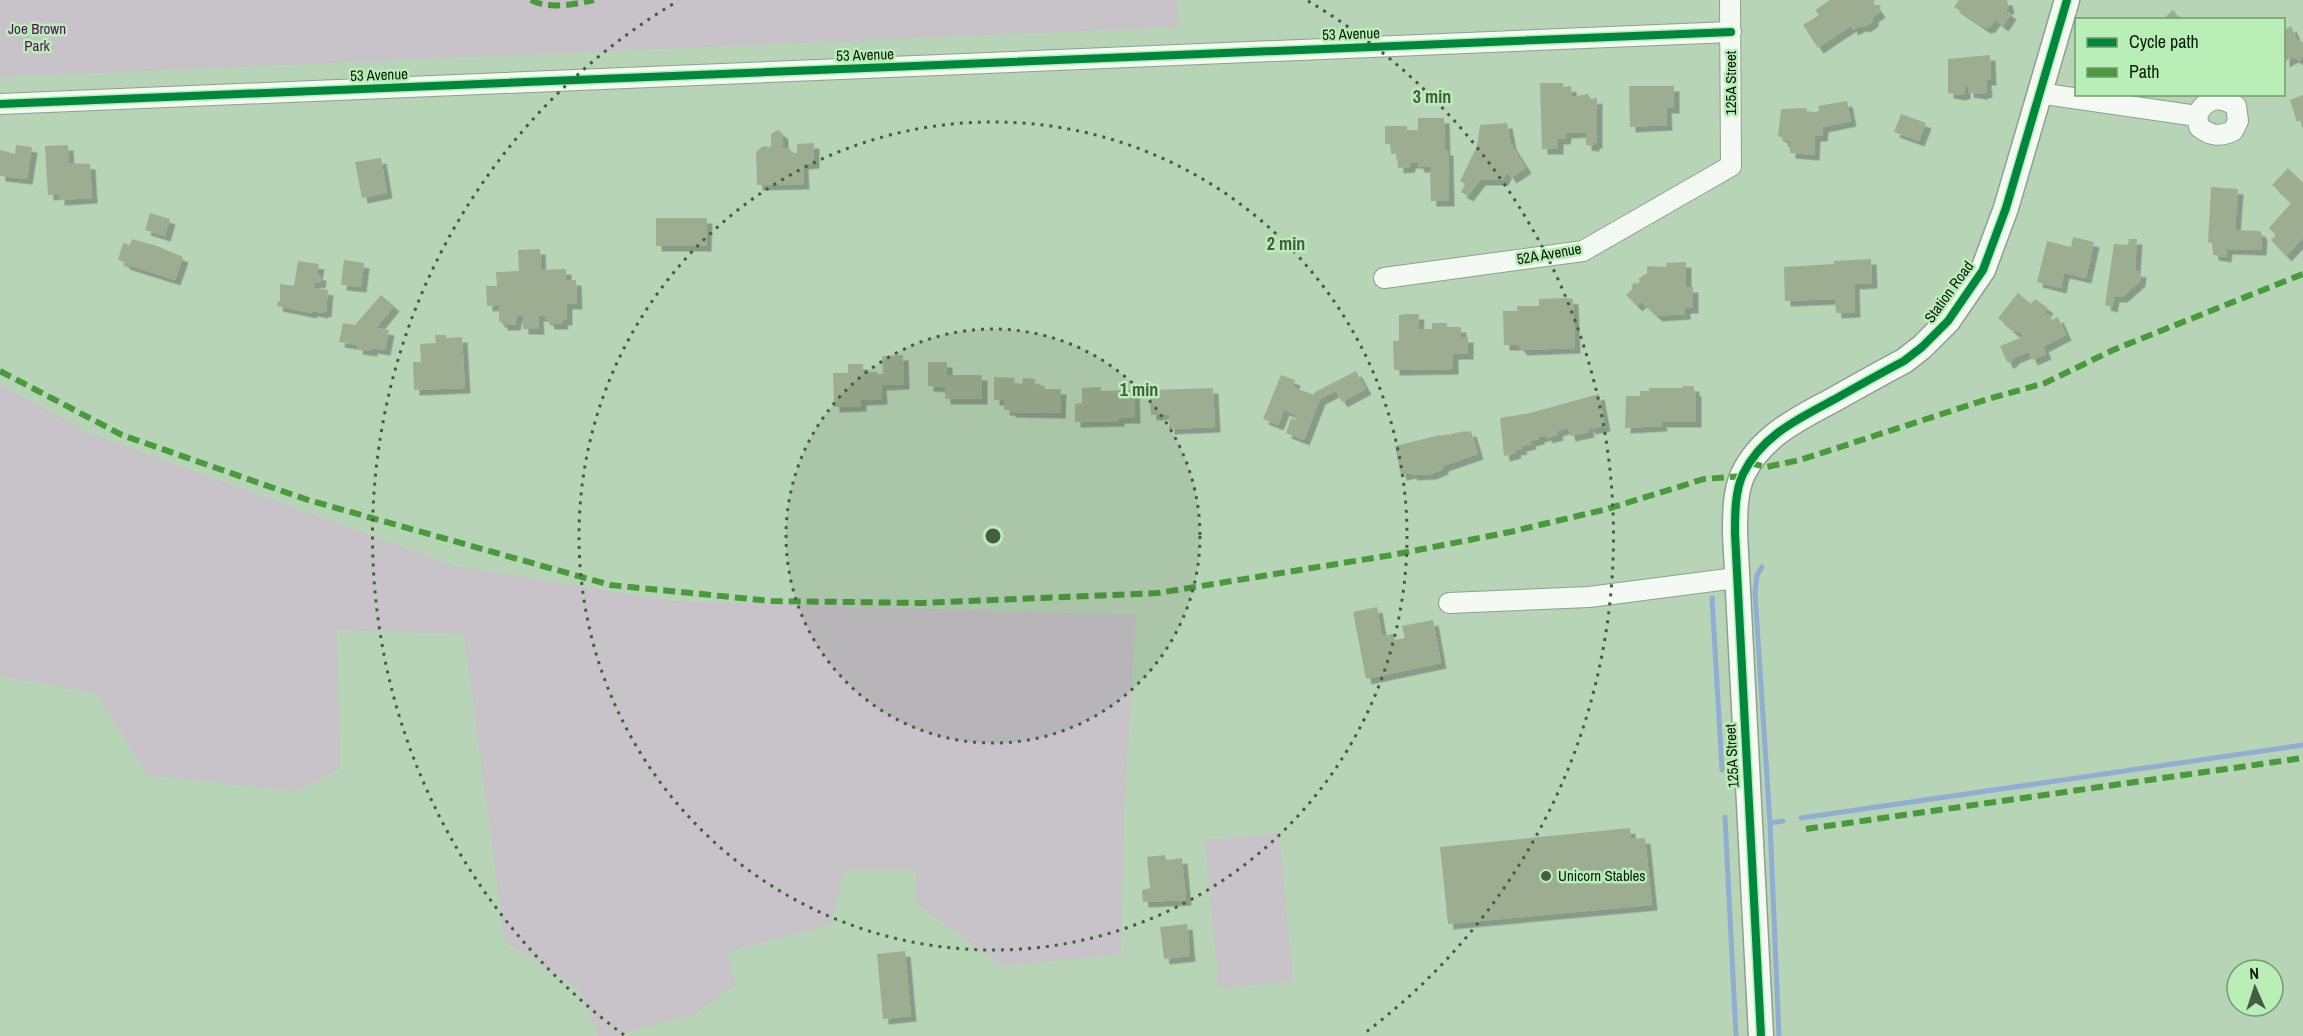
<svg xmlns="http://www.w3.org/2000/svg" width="2303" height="1036" font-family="'Archivo Narrow',sans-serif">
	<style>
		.green { fill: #c8c2c9 }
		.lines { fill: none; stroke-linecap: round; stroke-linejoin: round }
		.stream { stroke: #90aed2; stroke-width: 5 }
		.building { fill: #9cad92; filter: url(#shadow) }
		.minor-casing { stroke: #8ca28b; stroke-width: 22 }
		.tertiary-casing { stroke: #8ca28b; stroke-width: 27 }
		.minor { stroke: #f4f9f4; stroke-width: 20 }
		.tertiary { stroke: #f4f9f4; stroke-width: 24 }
		.quiet { stroke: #489a3a; stroke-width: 6; stroke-dasharray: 12 6; stroke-linecap: butt }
		.cycleway-casing { stroke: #b9eeb7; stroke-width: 11 }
		.cycleway { stroke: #00873e; stroke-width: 8 }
		.ring { fill: none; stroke: #465c45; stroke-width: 3; stroke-dasharray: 3 6 }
		.poi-dot { fill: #465c45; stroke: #b9eeb7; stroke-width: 2 }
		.labels { text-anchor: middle; stroke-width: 5; stroke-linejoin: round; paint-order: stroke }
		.park-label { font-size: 15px; fill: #531259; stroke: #b9eeb7 }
		.street-label { font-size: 15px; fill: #081c08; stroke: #b9eeb7 }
		.poi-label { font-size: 15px; fill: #081c08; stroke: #b9eeb7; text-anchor: start }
		.centre { fill: #465c45; stroke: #b9eeb7; stroke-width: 3 }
		.ring-label { font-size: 18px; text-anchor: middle; font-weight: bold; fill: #465c45; stroke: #b9eeb7; stroke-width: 5; stroke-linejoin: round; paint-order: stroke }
	</style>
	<defs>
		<filter id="shadow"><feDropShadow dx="5.5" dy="5.5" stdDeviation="0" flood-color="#0004"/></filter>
	</defs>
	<rect width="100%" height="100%" fill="#b8d4b7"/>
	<!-- green -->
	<path class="green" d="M0,0H1177L1179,27L0,77Z
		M0,384L89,433L455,566L673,601L1136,615L1124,814L1121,954L1002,966L915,902L916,869H845L830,925L727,952L735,985L695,1014L614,1036H599L577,988L505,942L464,634L337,630L340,769L297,791L147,775L97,694L0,676Z
		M1279,833L1293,981L1219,988L1205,840Z"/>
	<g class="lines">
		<!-- stream -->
		<path class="stream" d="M1762,567L1757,575L1755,593L1770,823L1779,1036
			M1712,598L1722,770
			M1725,817L1736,1036
			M1801,818L2303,745
			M1770,823L1783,821"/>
	</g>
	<!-- building -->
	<path class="building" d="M1830,0H1876L1873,2L1880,12L1873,17V21L1865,27L1860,26L1853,30L1851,26L1818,48L1803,25L1819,15L1815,10Z
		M1959,0H2007L2009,8L2005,10L2011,14L2003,26L1995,20L1990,27L1985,28L1954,7Z
		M2173,10L2181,20H2162Z
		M2291,26L2297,40L2303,42L2302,56L2300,61L2293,57L2284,62V30Z
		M1990,55L1991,80H1986L1987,92L1981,94L1968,92V87H1965V93L1960,95L1948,93V59Z
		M1540,83H1563V87L1571,86L1572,97L1588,94L1591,99L1597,98V143H1594V146L1586,145V132L1566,133L1565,139H1558V149H1542Z
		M1629,86H1674V108H1666L1667,125L1630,127Z
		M2303,95V125L2301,120L2297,122L2290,100Z
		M1847,101L1851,121L1823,127L1822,136H1815L1814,155L1790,153V141H1782L1783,138L1778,136L1781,109L1807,108L1806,111L1815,112L1819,111L1818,106Z
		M1901,114L1926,123L1919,141L1894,132Z
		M1418,118H1444L1445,150H1448L1449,201H1431L1430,167H1419L1418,163H1410V167L1398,168L1397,154H1391V144H1385V126H1407V130H1418Z
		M1507,123L1511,144L1526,168L1511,178L1507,172L1503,180H1480L1468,196L1461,192L1465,184L1460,181L1477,146L1480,125Z
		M778,130L783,134V149L788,148L794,153H797V144L814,143V163L803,164L804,184L757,185L756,152L763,146L771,147V134Z
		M16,145L32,147L27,179L0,176V150L15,154Z
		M68,145L69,163L90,164L92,198L59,200V194L48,195L45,146Z
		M381,158L387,193L362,198L355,162Z
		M2288,168L2303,183V238L2286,256L2271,240L2276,235L2269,228L2291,203L2272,185Z
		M2211,187L2238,189L2235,230L2260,231L2262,235L2261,250L2227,249L2226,257L2213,255L2212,243L2208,242Z
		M150,213L170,219L165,236L145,230Z
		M656,218H707L706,246H656Z
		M2073,237L2094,242L2086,278L2064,273L2061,288L2037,282L2047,241L2071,247Z
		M132,239L157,246L183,257L175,280L124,264V262L118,260L123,243L130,245Z
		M2129,239H2137L2135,271L2141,272L2140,281L2122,297H2114L2112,307L2105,305L2114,244L2128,245Z
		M540,249L541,270L566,269V280H576L577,304H567V320H562L563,324H549L548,320H545V316H538L539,329H523V316H517L515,325H502V322H499V305L487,306L486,286H497L496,272L519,271L518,250Z
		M1871,259L1872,283L1854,284L1855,312L1836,313L1835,299L1785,301L1784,267L1834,264V261Z
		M344,260L364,263L361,287L341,285Z
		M298,261L319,264L317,275H321L320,283L315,282L314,288L328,290L326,312L323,311V313L312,311L311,313L277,306L278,301H280V284L294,286Z
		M1686,262V287H1693V308H1685V314L1657,316L1641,302L1637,306L1626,295L1633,288L1631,286L1635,282L1637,284L1640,281L1638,279L1647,273V266L1666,267V263Z
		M2018,293L2031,304L2035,299L2048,308L2043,316L2049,314L2052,320L2058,317L2066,335L2043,347L2046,354L2032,360L2029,352L2014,358L2010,363L2007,362L2000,346L2023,337L2020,331L2014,332L1998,318Z
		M381,295L394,306L376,328L389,330L385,350L372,348V351L357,349L358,345L339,342L343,323L355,325Z
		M1567,298L1573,299L1575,348L1522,350L1518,345H1504L1503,311H1517V306H1539V299Z
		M1408,314H1419L1418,329H1432V323H1447V327H1461V337H1468V354H1453V369L1394,370L1393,341H1399V315Z
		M435,335H446V338L462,337L465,388L414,390L413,362H421L420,344L436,343Z
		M903,355L904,384L881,385L882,399L861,400V406L834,407L833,373H848V364H863V372H877L878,374H883L882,356Z
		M928,362H947V375H982V399H945V387L928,386Z
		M1356,371L1366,389L1342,402L1336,391L1320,399L1304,440L1286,433L1291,418L1295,420L1296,415L1284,410L1278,425L1263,419L1281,375L1295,380L1293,387L1314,395L1315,392Z
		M994,377L1015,378L1014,384H1022L1023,378L1035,379V385L1045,386V389H1061L1060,413L1010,412V410H1004V400H994Z
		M1682,386H1694V391H1696V422H1661L1662,426L1625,428L1626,396H1640V391H1649V388H1683Z
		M1101,387V391L1134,390L1135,418H1119V421L1075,422V404L1082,403V388Z
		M1213,388L1215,427L1169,429V414L1151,415L1150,390Z
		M1599,394L1605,426L1590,429L1587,425L1589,432L1570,436L1568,428L1557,431L1558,435L1547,438L1546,435L1539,437V439L1530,441L1531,444L1521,446L1522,449L1515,450L1516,453L1504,456L1500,418L1530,413Z
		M1465,431L1466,432L1471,431L1478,454L1443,466V469L1431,474L1412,475L1411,473L1401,475L1395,446L1440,435V436L1449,434L1450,436L1451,434Z
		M1377,607L1382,636L1393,634L1395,640L1405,638L1402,626L1433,620L1441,663L1366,679L1353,612Z
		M1630,828L1631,839L1645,838L1652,905L1448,924L1440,847Z
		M1165,855L1166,860L1182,858L1186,900L1143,902L1142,890L1150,888L1147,857Z
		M1187,924L1190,956L1164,959L1160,927Z
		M905,951L911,1016L883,1019L877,954Z"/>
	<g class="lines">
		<defs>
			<path id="minor" d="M2038,93L2197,116L2199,127C2211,136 2219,137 2233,131L2238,121L2236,106C2219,95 2205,98 2197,116
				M0,104L1731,32
				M1384,278L1583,251L1731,166L1730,0
				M1449,603L1589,597L1736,578"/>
			<path id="tertiary" d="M1761,1036L1735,533C1735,514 1735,491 1743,474C1762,435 1800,418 1835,399C1858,386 1881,373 1904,361L1922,347L1948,321L1983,270L2006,208L2067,0"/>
		</defs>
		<!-- minor casing -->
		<use href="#minor" class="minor-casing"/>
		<!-- tertiary casing -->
		<use href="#tertiary" class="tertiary-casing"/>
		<!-- minor -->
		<use href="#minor" class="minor"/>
		<!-- tertiary -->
		<use href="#tertiary" class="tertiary"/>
		<!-- quiet -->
		<path class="quiet" d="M531,0C548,10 576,4 594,0
			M0,371L122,435L308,500L610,585L771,601L922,603L1158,593L1392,555L1510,532L1607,509L1704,479L1742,476
			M1750,463L1766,467L1800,460L1988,399L2045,383L2113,350L2303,274
			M1806,829L2303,758"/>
		<defs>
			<path id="cycleway" d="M0,104L1731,32
				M1761,1036L1735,533C1735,514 1735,491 1743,474C1762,435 1800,418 1835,399C1858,386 1881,373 1904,361L1922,347L1948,321L1983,270L2006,208L2067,0"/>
		</defs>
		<!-- cycleway casing -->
		<use href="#cycleway" class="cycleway-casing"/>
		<!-- cycleway -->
		<use href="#cycleway" class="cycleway"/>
	</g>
	<!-- distance rings -->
	<circle cx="993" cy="536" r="207" fill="#465c45" fill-opacity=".12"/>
	<g class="ring">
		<circle cx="993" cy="536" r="207"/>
		<circle cx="993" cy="536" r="414"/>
		<path d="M624 1035A621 621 0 0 1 678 1M1308 1A621 621 0 0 1 1362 1035"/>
	</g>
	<!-- markers -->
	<circle class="poi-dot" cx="1546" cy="876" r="6"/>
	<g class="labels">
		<!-- park labels -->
		<g class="park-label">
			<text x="37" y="34">Joe Brown<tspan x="37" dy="17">Park</tspan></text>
		</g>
		<!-- street labels -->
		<g class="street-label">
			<text transform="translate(1351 34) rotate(-2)" y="5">53 Avenue</text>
			<text transform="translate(865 55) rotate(-2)" y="5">53 Avenue</text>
			<text transform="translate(379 75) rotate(-2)" y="5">53 Avenue</text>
			<text transform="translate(1731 83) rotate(-90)" y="5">125A Street</text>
			<text transform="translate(1549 254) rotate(-10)" y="5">52A Avenue</text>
			<text transform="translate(1949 292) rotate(-54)" y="5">Station Road</text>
			<text transform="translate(1732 756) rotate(-93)" y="5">125A Street</text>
		</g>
		<!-- poi labels -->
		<g class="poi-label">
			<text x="1558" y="881">Unicorn Stables</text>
		</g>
	</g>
	<circle cx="993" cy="536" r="9" class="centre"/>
	<g class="ring-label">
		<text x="1432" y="103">3 min</text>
		<text x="1286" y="250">2 min</text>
		<text x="1139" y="396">1 min</text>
	</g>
	<!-- legend -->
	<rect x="2075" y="18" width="210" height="78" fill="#b9eeb7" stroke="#729a71" stroke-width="1.5"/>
	<rect x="2087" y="38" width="30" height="9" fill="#00873e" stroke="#729a71" stroke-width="1.5"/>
	<text x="2129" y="48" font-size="18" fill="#081c08">Cycle path</text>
	<rect x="2087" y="68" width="30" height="9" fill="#489a3a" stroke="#729a71" stroke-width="1.5"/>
	<text x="2129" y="78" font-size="18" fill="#081c08">Path</text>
	<!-- north arrow -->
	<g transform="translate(2255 988) rotate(357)"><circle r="28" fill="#b9eeb7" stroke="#729a71" stroke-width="1.5"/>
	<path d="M0-4.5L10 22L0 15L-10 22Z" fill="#465c45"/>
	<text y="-9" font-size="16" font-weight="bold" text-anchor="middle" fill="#081c08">N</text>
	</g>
</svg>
